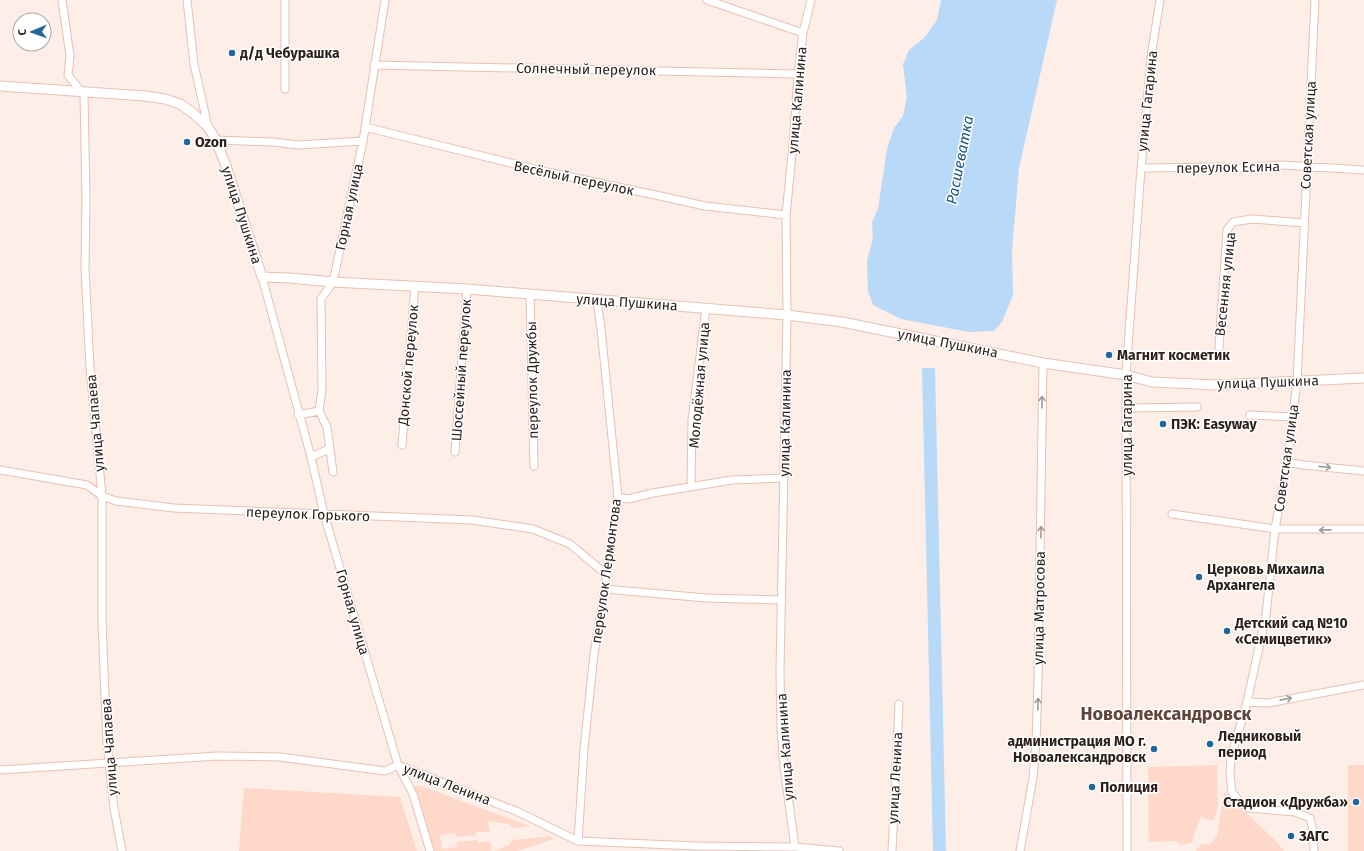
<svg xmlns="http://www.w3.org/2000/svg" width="1364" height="851" font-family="'Fira Sans',sans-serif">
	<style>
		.green { fill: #fed8c9 }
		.water { fill: #b8daf8 }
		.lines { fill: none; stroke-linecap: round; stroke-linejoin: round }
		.minor-casing { stroke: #e6c1b3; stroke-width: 9 }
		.secondary-casing { stroke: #e6c1b3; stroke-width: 11 }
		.minor { stroke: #fff; stroke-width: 7 }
		.secondary { stroke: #fff; stroke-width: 9 }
		.oneway { stroke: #a09a98 }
		.poi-dot { fill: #21679c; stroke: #fff; stroke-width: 1.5 }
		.labels { text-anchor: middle; stroke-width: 3; stroke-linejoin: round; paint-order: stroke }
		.poi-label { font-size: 14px; font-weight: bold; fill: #2c1f19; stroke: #fff; text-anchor: start }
		.street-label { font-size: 14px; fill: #2c1f19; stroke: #fff }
		.water-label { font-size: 15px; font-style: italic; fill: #175583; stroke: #fff }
		.district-label { font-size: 18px; font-weight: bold; fill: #634438; stroke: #fff }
	</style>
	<rect width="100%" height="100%" fill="#feeee8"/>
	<!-- green -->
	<path class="green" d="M1217,765L1218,808L1213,821L1201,817L1191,843L1180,845L1176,841L1149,842L1148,767Z
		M1348,765H1364V851H1348Z
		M416,786H421L530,826L512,828L508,824L488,821L490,832H476V835L456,837V833L440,835L442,849L457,847L456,842L477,840V843L491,841V851H433L413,789Z
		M244,788L400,797L417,851H239Z
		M1224,792L1277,842L1284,851H1196L1201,844L1210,845L1217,836Z
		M551,836L554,839L518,851H494L509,845L513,840Z"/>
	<!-- water -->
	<path class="water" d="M941,0H1057L1019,168L1012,250L1013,295L1002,322L994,331L969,332L901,319L873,305L868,291L867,261L873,238L872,222L878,209L887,149L894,128L903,116L907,97L903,64L909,50L925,37L937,20Z
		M922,368H935L946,851H933Z"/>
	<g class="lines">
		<defs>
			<path id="minor" d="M62,0L70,56L68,75L84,95L86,199L85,269L90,367L102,496V621L107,744L114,808L122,851
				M187,0L194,64L208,127
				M285,0V89
				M707,0L803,33
				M374,65L798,74
				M365,127L547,172L660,196L705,206L786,215
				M216,140L273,142L298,145L363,141
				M1141,168L1216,167L1243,168L1281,165L1364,170
				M262,277L311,457L324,514L398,765L413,794L430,851
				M530,294L534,466
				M1219,347L1227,230L1233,222L1252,219L1304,223
				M1127,408L1197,407
				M298,415L319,411
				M1250,415L1293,417
				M402,445L415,286
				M455,452L467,289
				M311,457L329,449
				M1287,462L1303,465L1364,471
				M0,470L87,485L102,496L116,501L174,508L472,520L533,529L570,544L607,575
				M333,472L327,427L319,411L322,390L321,299L333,282L363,141L385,0
				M691,486L692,420L706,308
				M618,497L628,499L653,493L732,480L784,478
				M1172,514L1275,529H1364
				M605,589L706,598L782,600
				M1247,702L1268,703L1364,685
				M0,770L217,756L280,757L385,771L398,765L516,811L578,841L697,846L795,847L839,851
				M578,841L584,749L594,654L607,575L618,497L601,329L597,300
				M795,847L784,767L781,730L780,671L787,315L786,215L793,144L798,74L803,33L811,0
				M892,851L899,704
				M1020,851L1033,778L1036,743L1038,683L1043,363
				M1127,851L1126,375L1141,168L1152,50L1160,0
				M1314,851L1313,831L1310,818L1295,812L1248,808L1239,801L1232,792L1230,774L1231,757L1247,702L1266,615L1275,529L1287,462L1297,382L1315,0"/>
			<path id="secondary" d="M0,86L145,96L165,99L180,104L193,113L208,127L216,140L226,166L262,277L290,278L333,282L467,289L787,315L842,322L1043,363L1126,375L1152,382L1217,385L1364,378"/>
		</defs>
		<!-- minor casing -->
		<use href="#minor" class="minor-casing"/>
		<!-- secondary casing -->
		<use href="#secondary" class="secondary-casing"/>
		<!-- minor -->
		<use href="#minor" class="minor"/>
		<!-- secondary -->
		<use href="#secondary" class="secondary"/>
	</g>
	<!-- one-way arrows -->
	<defs><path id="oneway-shaft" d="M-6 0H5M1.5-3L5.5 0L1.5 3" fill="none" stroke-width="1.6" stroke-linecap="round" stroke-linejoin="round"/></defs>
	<g class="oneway">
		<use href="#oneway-shaft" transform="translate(1042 402) rotate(-89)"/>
		<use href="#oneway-shaft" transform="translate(1325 467) rotate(6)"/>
		<use href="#oneway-shaft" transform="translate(1325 530) rotate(179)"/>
		<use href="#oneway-shaft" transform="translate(1041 532) rotate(-89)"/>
		<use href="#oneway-shaft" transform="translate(1286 699) rotate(-11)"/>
		<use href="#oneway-shaft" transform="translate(1038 704) rotate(-88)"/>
	</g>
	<!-- markers -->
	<g class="poi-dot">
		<circle cx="232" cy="53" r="4"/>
		<circle cx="187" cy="142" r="4"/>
		<circle cx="1109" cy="355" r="4"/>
		<circle cx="1163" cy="424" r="4"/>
		<circle cx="1199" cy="577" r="4"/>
		<circle cx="1227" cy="631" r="4"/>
		<circle cx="1210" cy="744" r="4"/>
		<circle cx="1154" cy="749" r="4"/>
		<circle cx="1092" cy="787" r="4"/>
		<circle cx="1356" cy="802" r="4"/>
		<circle cx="1291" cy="836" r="4"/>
	</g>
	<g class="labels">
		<!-- poi labels -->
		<g class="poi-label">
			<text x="240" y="58">д/д Чебурашка</text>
			<text x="195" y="147">Ozon</text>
			<text x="1117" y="360">Магнит косметик</text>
			<text x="1171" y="429">ПЭК: Easyway</text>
			<text x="1207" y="574">Церковь Михаила<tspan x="1207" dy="16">Архангела</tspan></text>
			<text x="1235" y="628">Детский сад №10<tspan x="1235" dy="16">«Семицветик»</tspan></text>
			<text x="1218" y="741">Ледниковый<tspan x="1218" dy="16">период</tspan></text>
			<text x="1146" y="746" text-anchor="end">администрация МО г.<tspan x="1146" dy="16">Новоалександровск</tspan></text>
			<text x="1100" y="792">Полиция</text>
			<text x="1348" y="807" text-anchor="end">Стадион «Дружба»</text>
			<text x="1299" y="841">ЗАГС</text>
		</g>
		<!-- street labels -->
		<g class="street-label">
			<text transform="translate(586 69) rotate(1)" y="5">Солнечный переулок</text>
			<text transform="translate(797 100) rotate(-85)" y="5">улица Калинина</text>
			<text transform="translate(1147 101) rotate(-84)" y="5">улица Гагарина</text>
			<text transform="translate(1308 135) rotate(-87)" y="5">Советская улица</text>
			<text transform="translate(1228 167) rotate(-1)" y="5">переулок Есина</text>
			<text transform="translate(574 178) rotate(12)" y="5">Весёлый переулок</text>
			<text transform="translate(349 207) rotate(-78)" y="5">Горная улица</text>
			<text transform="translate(242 215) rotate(72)" y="5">улица Пушкина</text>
			<text transform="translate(1225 284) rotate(-84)" y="5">Весенняя улица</text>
			<text transform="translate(627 302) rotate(4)" y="5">улица Пушкина</text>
			<text transform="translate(948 343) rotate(11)" y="5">улица Пушкина</text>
			<text transform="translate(408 365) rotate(-85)" y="5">Донской переулок</text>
			<text transform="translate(461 370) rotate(-86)" y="5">Шоссейный переулок</text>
			<text transform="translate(532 380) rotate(-91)" y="5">переулок Дружбы</text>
			<text transform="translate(1268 382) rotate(-2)" y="5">улица Пушкина</text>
			<text transform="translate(699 385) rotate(-85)" y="5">Молодёжная улица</text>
			<text transform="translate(95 423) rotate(-95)" y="5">улица Чапаева</text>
			<text transform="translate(785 423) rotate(-89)" y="5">улица Калинина</text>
			<text transform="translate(1127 425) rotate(-90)" y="5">улица Гагарина</text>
			<text transform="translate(1286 458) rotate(-82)" y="5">Советская улица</text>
			<text transform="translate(308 514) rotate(2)" y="5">переулок Горького</text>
			<text transform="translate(606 571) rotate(-82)" y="5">переулок Лермонтова</text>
			<text transform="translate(1039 608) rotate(-89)" y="5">улица Матросова</text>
			<text transform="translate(353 612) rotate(74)" y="5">Горная улица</text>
			<text transform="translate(109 747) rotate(-94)" y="5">улица Чапаева</text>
			<text transform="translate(785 747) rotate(-94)" y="5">улица Калинина</text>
			<text transform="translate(895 778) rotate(-87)" y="5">улица Ленина</text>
			<text transform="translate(447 784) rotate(21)" y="5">улица Ленина</text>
		</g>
		<!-- water labels -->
		<g class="water-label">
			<text transform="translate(960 160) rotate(-79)" y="5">Расшеватка</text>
		</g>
		<!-- district labels -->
		<g class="district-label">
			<text x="1166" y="720">Новоалександровск</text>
		</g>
	</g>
	<!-- north arrow -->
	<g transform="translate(32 32) rotate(268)"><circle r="19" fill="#ffffff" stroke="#aba5a3"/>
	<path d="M0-3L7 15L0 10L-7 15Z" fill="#21679c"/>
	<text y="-6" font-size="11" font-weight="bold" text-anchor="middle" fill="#2c1f19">С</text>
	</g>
</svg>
